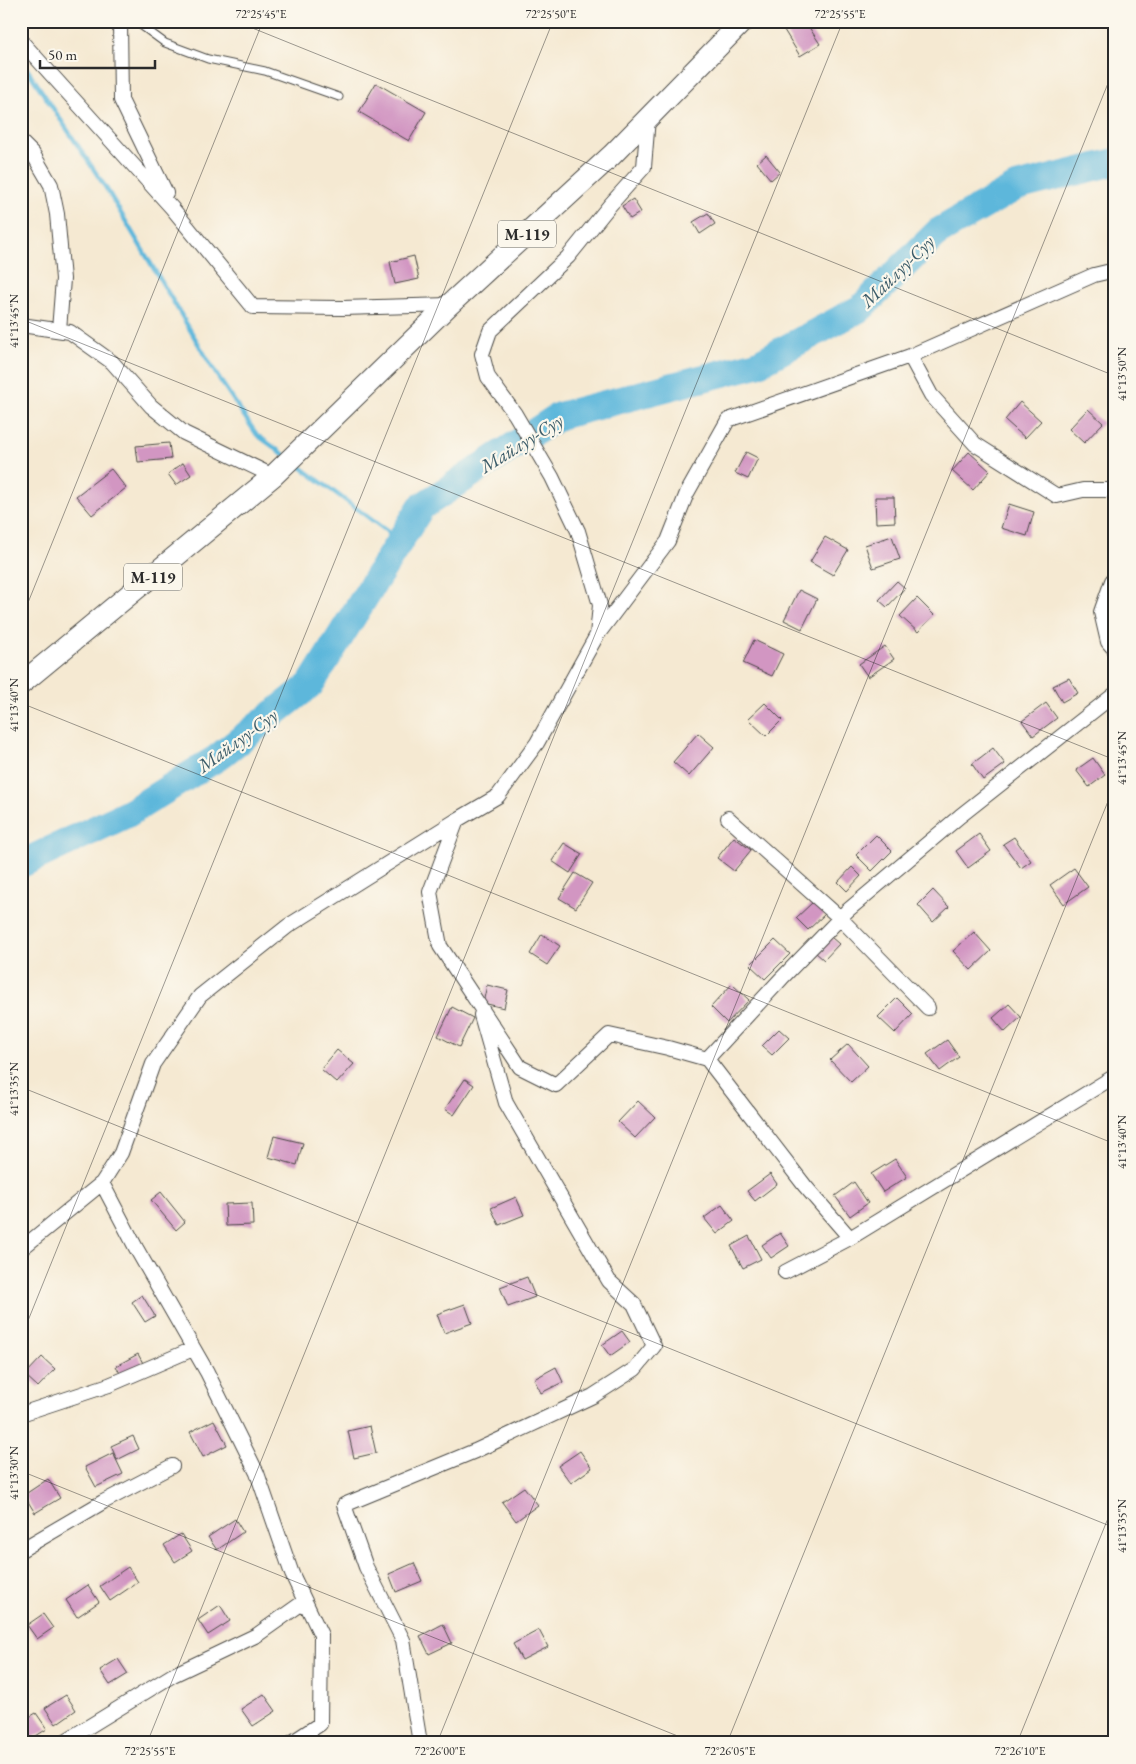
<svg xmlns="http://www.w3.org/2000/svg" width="1136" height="1764" font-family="'EB Garamond',serif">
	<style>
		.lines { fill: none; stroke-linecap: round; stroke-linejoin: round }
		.stream { stroke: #5db7db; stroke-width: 4.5 }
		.river { stroke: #5db7db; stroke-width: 28 }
		.building { fill: #d296c2 }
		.lane-casing { stroke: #494844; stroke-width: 9 }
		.street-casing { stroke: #494844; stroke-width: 16 }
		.primary-casing { stroke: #494844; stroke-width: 23 }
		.lane { stroke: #fff; stroke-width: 7 }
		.street { stroke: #fff; stroke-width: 14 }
		.primary { stroke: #fff; stroke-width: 21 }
		.ticks { fill: none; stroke: #2b2b2b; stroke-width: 1; stroke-opacity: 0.45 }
		.labels { text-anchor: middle; stroke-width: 4.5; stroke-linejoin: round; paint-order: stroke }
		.shield { fill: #fbf7ec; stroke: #696865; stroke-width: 1 }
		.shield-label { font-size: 16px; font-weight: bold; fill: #2b2b2b }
		.water-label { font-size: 19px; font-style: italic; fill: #3c5c69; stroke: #fbf7ec }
		.neatline { fill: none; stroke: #2b2b2b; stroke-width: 2 }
		.ticks-label { font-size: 12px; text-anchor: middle; fill: #2b2b2b }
	</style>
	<rect width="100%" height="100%" fill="#fbf7ec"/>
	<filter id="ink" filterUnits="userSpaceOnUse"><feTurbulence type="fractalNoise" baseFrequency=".02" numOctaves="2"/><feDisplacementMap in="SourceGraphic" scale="10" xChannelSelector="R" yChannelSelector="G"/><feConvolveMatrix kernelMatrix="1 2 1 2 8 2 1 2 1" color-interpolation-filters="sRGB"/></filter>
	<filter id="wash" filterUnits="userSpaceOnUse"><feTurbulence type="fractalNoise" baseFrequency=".0096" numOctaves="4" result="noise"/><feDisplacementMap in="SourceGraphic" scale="20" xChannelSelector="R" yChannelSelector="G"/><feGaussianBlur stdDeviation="1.12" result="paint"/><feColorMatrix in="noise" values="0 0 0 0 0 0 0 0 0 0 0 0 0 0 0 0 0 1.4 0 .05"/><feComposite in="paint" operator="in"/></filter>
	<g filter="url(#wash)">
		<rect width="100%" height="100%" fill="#f5e9d2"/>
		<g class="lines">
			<!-- stream -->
			<path class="stream" d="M21,64L25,66L106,188L218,377L257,435L286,456
				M294,462L400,541"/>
			<!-- river -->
			<path class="river" d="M21,864L129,813L217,758L310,685L421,507L559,416L757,364L861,308L938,232L1016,187L1115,162"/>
		</g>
		<g id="blocks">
			<!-- building -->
			<path class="building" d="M798,21H805L820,44L800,56L784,30Z
				M835,21H845L838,26Z
				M376,83L426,112L409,141L359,112Z
				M766,155L780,172L771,180L757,163Z
				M633,199L641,212L630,219L622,206Z
				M708,213L715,224L700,234L693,222Z
				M414,256L419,279L395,284L390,262Z
				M1020,402L1041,421L1025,438L1005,420Z
				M1088,409L1103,423L1084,443L1069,429Z
				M169,443L171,459L138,462L136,446Z
				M746,452L758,458L748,479L735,473Z
				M969,452L990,471L973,490L952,471Z
				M183,463L191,475L176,485L168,474Z
				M111,469L126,488L92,515L76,496Z
				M875,497H894L895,522L876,523Z
				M1009,504L1034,512L1027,536L1001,528Z
				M892,536L900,559L873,568L865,545Z
				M825,537L848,550L833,575L810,562Z
				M897,581L905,588L887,607L879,600Z
				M799,590L817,599L802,629L784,620Z
				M917,598L934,615L918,632L900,616Z
				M754,640L783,654L772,676L743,663Z
				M885,646L894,659L868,677L859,664Z
				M1069,678L1078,693L1062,702L1053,686Z
				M765,703L782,720L766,736L748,719Z
				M1046,703L1057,718L1033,736L1022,721Z
				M698,733L714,747L689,776L673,762Z
				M993,748L1005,764L983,780L972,764Z
				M1093,758L1105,775L1089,787L1076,770Z
				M979,834L991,851L968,868L956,851Z
				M876,835L892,851L872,871L856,855Z
				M734,837L751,850L734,871L717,858Z
				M1014,837L1031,861L1021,868L1003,844Z
				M564,843L582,854L570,873L552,861Z
				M852,867L861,876L847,891L838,882Z
				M1074,868L1088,887L1064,904L1050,885Z
				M575,873L592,883L576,908L559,898Z
				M933,890L949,907L933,922L918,905Z
				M813,902L825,914L808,930L796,918Z
				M974,932L991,951L971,970L953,951Z
				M542,934L560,946L547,965L530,954Z
				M831,937L839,944L824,960L815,952Z
				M775,940L790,954L765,979L750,965Z
				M732,984L749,1000L727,1023L711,1007Z
				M487,985L508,990L504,1008L483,1003Z
				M897,998L913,1014L895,1033L878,1017Z
				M1009,1004L1021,1017L1005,1032L993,1018Z
				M452,1007L473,1018L459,1047L438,1036Z
				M779,1029L789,1038L772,1055L762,1046Z
				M947,1040L959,1057L940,1071L927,1054Z
				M848,1044L868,1066L851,1082L830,1060Z
				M337,1050L354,1064L337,1083L321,1069Z
				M465,1079L474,1085L454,1115L445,1109Z
				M638,1101L655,1117L635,1138L618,1122Z
				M274,1136L303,1143L297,1165L268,1157Z
				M895,1159L907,1177L883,1192L871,1174Z
				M770,1174L777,1184L755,1201L747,1191Z
				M854,1182L868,1203L850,1216L835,1196Z
				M161,1192L185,1222L176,1230L151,1200Z
				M516,1197L524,1215L499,1225L491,1208Z
				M252,1203L253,1225L226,1226L225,1204Z
				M722,1205L734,1221L717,1234L704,1218Z
				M780,1233L789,1246L771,1258L762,1245Z
				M749,1236L761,1259L743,1268L731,1246Z
				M527,1277L535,1297L508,1307L500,1287Z
				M142,1295L155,1316L145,1322L132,1302Z
				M465,1304L472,1323L444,1333L437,1314Z
				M622,1331L630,1342L610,1356L602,1345Z
				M138,1354L144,1365L122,1377L116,1366Z
				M42,1357L55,1369L38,1387L25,1375Z
				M556,1367L563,1382L541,1393L534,1379Z
				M214,1420L227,1445L203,1457L190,1432Z
				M370,1426L376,1453L354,1458L348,1431Z
				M133,1436L139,1449L117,1460L111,1446Z
				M580,1451L592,1468L571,1483L558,1466Z
				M113,1453L123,1474L96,1487L85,1467Z
				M48,1479L60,1498L35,1513L24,1495Z
				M524,1487L538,1505L516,1521L502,1502Z
				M235,1519L243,1532L217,1550L208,1537Z
				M181,1534L192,1551L175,1562L164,1545Z
				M414,1563L422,1581L396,1592L389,1574Z
				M128,1567L138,1582L110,1601L100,1586Z
				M88,1585L99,1602L77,1617L66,1600Z
				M220,1605L230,1621L208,1635L198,1620Z
				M43,1614L53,1628L37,1639L27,1625Z
				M443,1624L452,1643L429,1654L420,1636Z
				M539,1630L548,1647L522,1660L513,1644Z
				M118,1659L128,1674L110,1685L100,1670Z
				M264,1694L276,1711L253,1726L241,1709Z
				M66,1695L76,1710L56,1724L45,1708Z
				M36,1713L47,1729L28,1741L21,1731V1722Z"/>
		</g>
	</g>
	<g filter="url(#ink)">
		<use href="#blocks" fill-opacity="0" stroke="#494844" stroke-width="1"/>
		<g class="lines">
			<defs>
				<path id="lane" d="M135,21L165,43L208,59L265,71L339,97"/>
				<path id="street" d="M120,21L121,100L166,193
					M21,41L172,208L253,307L342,308L449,305
					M648,118L644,167L610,205L568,257L490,331L482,354L488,377L515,414L552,477L578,531L600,605L597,635L537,743L498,796L457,820L430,892L440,946L520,1067L556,1085L609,1035L668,1048L707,1059L805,1186L850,1238
					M21,142L33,154L51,185L57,214L63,279L59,330
					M21,325L70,332L112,362L151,406L184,433L273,476
					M910,356L931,395L975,444L1057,496L1083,490H1115
					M1115,577L1112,581L1101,612L1108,642L1115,650
					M598,634L668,541L687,493L728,420L910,356L1094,275L1115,270
					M728,818L840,918L928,1008
					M707,1059L782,978L847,911L960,816L1115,694
					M102,1183L136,1248L207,1372L257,1473L292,1574L321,1635L320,1724L291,1743
					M21,1249L102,1183L121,1153L153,1064L200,996L288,926L457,820
					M785,1272L850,1238L1115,1076
					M21,1414L109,1385L193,1349
					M21,1550L103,1502L172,1466
					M62,1743L173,1675L257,1635L305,1601
					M420,1743L403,1640L366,1567L344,1505L475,1451L593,1396L635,1369L654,1346L634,1304L609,1281L506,1103L481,1015"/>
				<path id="primary" d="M21,684L273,476L449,305L612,155L743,21"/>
			</defs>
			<!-- lane casing -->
			<use href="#lane" class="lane-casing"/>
			<!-- street casing -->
			<use href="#street" class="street-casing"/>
			<!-- primary casing -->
			<use href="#primary" class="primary-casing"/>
			<!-- lane -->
			<use href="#lane" class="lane"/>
			<!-- street -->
			<use href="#street" class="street"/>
			<!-- primary -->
			<use href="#primary" class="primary"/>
		</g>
	</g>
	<!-- ticks -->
	<path class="ticks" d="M235,21L1115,376M21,319L1115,760M21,620L263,21M21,703L1115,1144M21,1087L1115,1528M21,1338L553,21M21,1471L695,1743M147,1743L843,21M437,1743L1115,66M727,1743L1115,784M1017,1743L1115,1501"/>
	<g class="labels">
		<!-- shield labels -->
		<g class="shield">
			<rect x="498" y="220.5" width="58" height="27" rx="4"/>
			<rect x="124" y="563.5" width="58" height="27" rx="4"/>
		</g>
		<g class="shield-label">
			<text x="527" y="240">М-119</text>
			<text x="153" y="583">М-119</text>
		</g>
		<!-- water labels -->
		<g class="water-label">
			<text transform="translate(897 271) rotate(-44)" y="7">Майлуу-Суу</text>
			<text transform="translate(521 443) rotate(-32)" y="7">Майлуу-Суу</text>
			<text transform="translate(237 740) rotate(-36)" y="7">Майлуу-Суу</text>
		</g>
	</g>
	<!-- margin -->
	<rect width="1136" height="1764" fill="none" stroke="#fbf7ec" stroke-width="55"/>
	<!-- scale -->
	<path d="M40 60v8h115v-8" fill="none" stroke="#2b2b2b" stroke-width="2.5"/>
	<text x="48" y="60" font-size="15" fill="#2b2b2b" stroke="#fbf7ec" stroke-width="4" paint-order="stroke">50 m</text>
	<rect x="28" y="28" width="1080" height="1708" class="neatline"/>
	<g class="ticks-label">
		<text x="261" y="18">72°25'45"E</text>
		<text x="551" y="18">72°25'50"E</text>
		<text x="840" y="18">72°25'55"E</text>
		<text transform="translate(14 321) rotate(-90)" y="4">41°13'45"N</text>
		<text transform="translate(1122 374) rotate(-90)" y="4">41°13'50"N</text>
		<text transform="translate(14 705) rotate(-90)" y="4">41°13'40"N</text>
		<text transform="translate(1122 758) rotate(-90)" y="4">41°13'45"N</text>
		<text transform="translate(14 1089) rotate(-90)" y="4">41°13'35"N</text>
		<text transform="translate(1122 1142) rotate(-90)" y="4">41°13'40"N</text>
		<text transform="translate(14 1473) rotate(-90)" y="4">41°13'30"N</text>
		<text transform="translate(1122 1526) rotate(-90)" y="4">41°13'35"N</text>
		<text x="150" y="1755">72°25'55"E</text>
		<text x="440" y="1755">72°26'00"E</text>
		<text x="730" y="1755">72°26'05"E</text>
		<text x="1020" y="1755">72°26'10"E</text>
	</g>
</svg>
